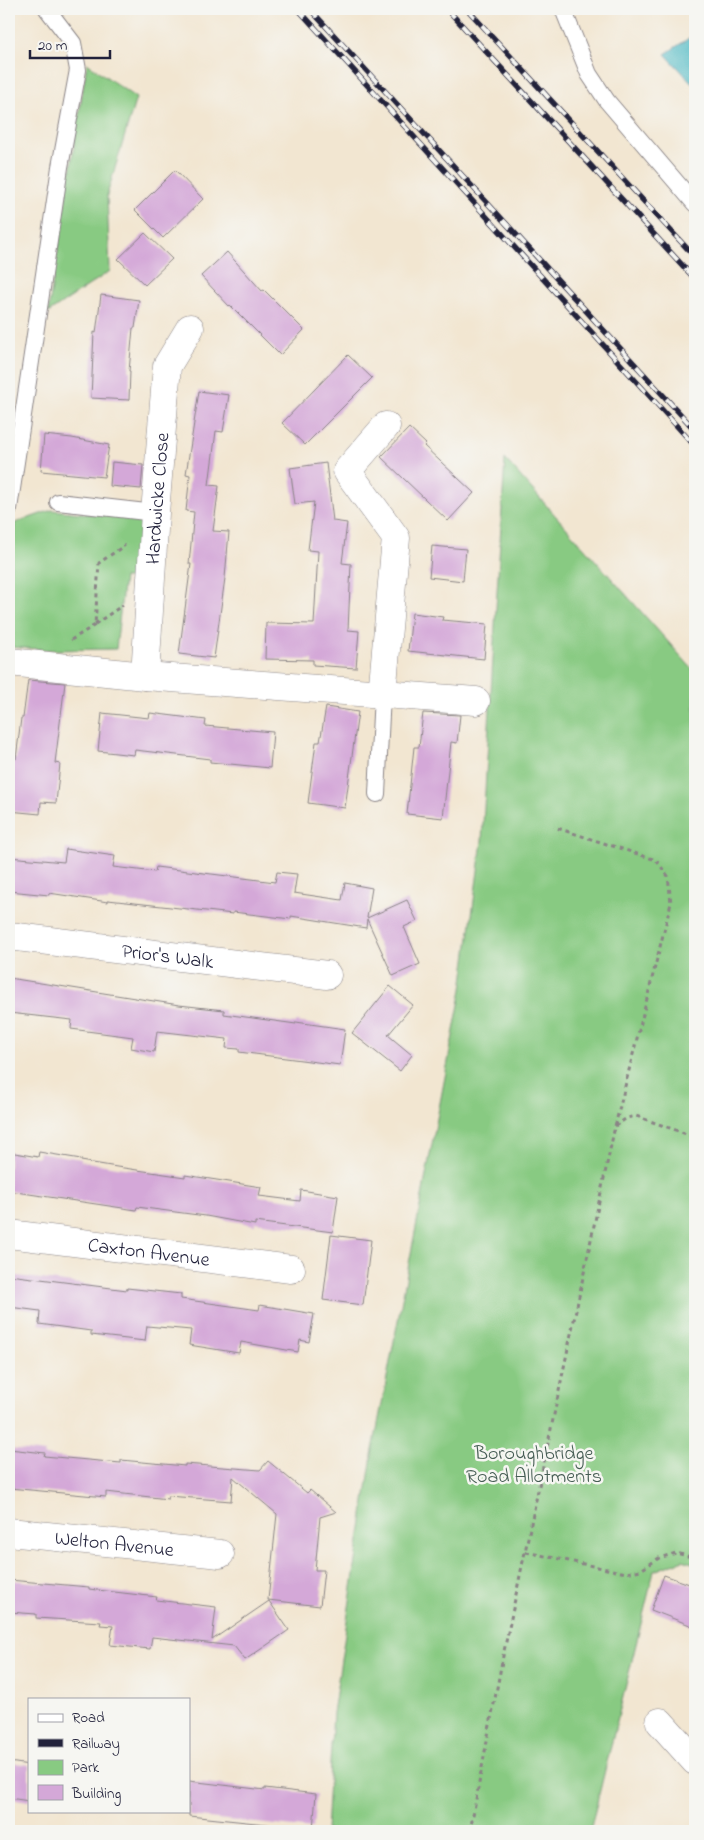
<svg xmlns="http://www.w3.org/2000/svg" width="704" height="1840" font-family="'Indie Flower',sans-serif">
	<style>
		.green { fill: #88ca82; stroke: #55765e }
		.water { fill: #49b7c2; stroke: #366c7e }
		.building { fill: #d4a8d8 }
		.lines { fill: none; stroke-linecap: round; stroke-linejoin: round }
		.service-casing { stroke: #8a8486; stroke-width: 18 }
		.minor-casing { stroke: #8a8486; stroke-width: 29 }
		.path { stroke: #8a8486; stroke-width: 3; stroke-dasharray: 4 4; stroke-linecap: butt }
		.service { stroke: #fff; stroke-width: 16 }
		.minor { stroke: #fff; stroke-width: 28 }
		.rail-casing { stroke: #22223b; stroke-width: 5.5 }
		.rail { stroke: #f6f6f2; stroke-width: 4; stroke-dasharray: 11; stroke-linecap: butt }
		.labels { text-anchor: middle; stroke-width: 5; stroke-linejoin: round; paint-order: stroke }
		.street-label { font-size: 20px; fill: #22223b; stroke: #f6f6f2 }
		.park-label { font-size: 20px; fill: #465d54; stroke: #f6f6f2 }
	</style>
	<rect width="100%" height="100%" fill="#f6f6f2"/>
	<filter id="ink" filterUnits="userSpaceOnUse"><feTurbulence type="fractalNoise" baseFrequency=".02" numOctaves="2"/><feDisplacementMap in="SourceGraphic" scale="10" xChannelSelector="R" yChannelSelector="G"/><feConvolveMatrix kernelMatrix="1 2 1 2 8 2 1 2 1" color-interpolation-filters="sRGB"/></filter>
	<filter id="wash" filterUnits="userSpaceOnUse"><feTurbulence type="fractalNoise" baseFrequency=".0096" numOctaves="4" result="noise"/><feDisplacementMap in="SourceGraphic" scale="20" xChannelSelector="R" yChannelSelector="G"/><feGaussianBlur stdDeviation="1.12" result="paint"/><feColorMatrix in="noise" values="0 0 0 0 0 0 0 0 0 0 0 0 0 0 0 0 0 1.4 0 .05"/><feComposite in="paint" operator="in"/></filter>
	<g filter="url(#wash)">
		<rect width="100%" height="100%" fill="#f2e6d1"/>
		<!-- green -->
		<path class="green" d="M87,63L136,98L107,195L110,271L48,313Z
			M505,459L695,672V1564L683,1560L654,1571L590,1831H326L333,1713L372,1455L462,989L482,841Z
			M52,510L148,520L144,578H124L116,649L53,650L9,647V584L15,523Z"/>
		<!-- water -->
		<path class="water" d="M695,34V86L665,54Z"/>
		<g id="blocks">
			<!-- building -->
			<path class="building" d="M175,170L203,199L163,238L135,210Z
				M145,233L172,259L145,285L118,259Z
				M227,252L262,291L264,290L304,330L280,355L230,305L229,306L201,276Z
				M101,295L139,300L135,328H133L129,371H130L129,400L91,398L94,332L96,333Z
				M348,355L372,378L305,445L282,423Z
				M199,391L229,395L223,432L216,431L209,485L219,486L213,531L229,532L225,578L214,658L179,654L191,564H189L194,512L186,511L190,475L186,474Z
				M409,428L426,444L424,446L474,493L448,521L381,457Z
				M44,435L72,438L109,445L104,477L41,471Z
				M112,462L143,465L141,489L110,486Z
				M326,463L333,521L347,523L342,563L351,564L348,630L359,631L356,668L313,665V660L265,659L266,623L314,624L318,551L308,550L314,502L295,504L290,468Z
				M432,546L466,549L463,581L429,577Z
				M412,613L443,617L442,620L487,624L484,659L408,651Z
				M28,680L65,683L55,763L60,764L56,803L41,802L40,814L9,811L11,759H16L21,718H23Z
				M326,707L358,712L345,808L308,803L316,742H320Z
				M102,713L149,718L150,713L206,720L205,726L273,732L270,768L210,762V759L135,750L134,755L98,751Z
				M423,713L460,715L457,743L451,742L443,818L407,814L414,747H419Z
				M66,849L115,856L113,867L155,872L156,867L275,882L277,872L297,874L294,893L342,900L345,883L372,888L367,918L407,900L417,921L404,927L420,964L393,976L367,919L366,928L291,916V919L233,912V914L108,900V902L49,893V895L9,891V857L64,862Z
				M9,978L179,1005L224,1010V1014L296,1024V1022L345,1029L340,1065L239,1052V1049L226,1048L227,1039L157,1031L154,1052L131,1048L133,1037L71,1029L72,1020L9,1013Z
				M390,986L413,1005L388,1035L412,1055L400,1071L352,1033Z
				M9,1152L38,1157L39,1152L81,1159V1161L117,1167L185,1177V1175L261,1187L259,1196L300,1201L301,1190L338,1196L333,1232L255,1222V1225L206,1216L137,1207L136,1210L9,1191Z
				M331,1235L371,1240L363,1305L323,1300Z
				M9,1275L127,1290V1288L181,1294V1299L259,1310L260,1305L314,1314L309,1342L300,1340L298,1352L241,1342L239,1353L189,1345L191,1330L147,1326L145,1341L91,1335V1331L39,1324L40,1311L9,1307Z
				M9,1449L45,1453L44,1456L121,1463V1460L185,1466V1464L260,1470L268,1461L307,1493L310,1490L336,1512L320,1517L315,1570H324L320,1606L268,1600L277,1514L233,1477L231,1501L168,1496V1499L106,1492V1497L9,1488Z
				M664,1575L695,1586V1627L651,1610Z
				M9,1580L89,1587V1589L157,1597L156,1600L216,1607L212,1640L269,1601L289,1630L245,1660L234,1646L152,1637L150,1649L110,1645L113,1626L100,1625L101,1622L36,1618V1614L9,1612Z
				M9,1762L29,1765V1801L9,1798Z
				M189,1781L265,1790V1788L316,1794L313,1829L189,1816Z"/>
		</g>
	</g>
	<g filter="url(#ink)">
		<use href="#blocks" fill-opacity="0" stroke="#8a8486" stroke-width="1"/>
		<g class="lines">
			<defs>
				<path id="service" d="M563,9L589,74L607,101L695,204
					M58,502L155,513
					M9,509L60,167L78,70L73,43L47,9
					M377,794L382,695"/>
				<g id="minor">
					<path d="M9,662L145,676L476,701"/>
					<path id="s1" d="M145,676L155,513L167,366L190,328"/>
					<path d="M382,695L396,538L347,471L386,426"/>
					<path id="s2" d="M9,936L327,975"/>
					<path id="s3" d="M9,1234L291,1269"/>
					<path id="s4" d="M9,1532L220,1554"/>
					<path d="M660,1722L695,1761"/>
				</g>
			</defs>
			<!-- service casing -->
			<use href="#service" class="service-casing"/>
			<!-- minor casing -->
			<use href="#minor" class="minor-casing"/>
			<!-- path -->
			<path class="path" d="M95,624L123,605
				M71,640L95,625L99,563L125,545
				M615,1126L627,1118L636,1116L695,1137
				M526,1552L626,1573L641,1570L659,1558L676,1553L695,1558
				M470,1831L503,1656L615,1126L671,903L668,876L656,860L554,827"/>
			<!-- service -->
			<use href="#service" class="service"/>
			<!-- minor -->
			<use href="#minor" class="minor"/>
			<defs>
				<path id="rail" d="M298,9L695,446
					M310,9L695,430
					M447,9L695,279
					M467,9L695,257"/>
			</defs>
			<!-- rail casing -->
			<use href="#rail" class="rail-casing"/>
			<!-- rail -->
			<use href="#rail" class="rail"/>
		</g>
	</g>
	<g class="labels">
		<!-- street labels -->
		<g class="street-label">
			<text dy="7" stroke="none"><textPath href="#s1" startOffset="178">Hardwicke Close</textPath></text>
			<text dy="7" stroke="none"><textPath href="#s2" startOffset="160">Prior's Walk</textPath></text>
			<text dy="7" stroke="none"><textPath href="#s3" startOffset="141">Caxton Avenue</textPath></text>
			<text dy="7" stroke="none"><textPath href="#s4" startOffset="106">Welton Avenue</textPath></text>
		</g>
		<!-- park labels -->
		<g class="park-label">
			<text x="534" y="1459">Boroughbridge<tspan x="534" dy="23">Road Allotments</tspan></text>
		</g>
	</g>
	<!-- margin -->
	<rect width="704" height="1840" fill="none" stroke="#f6f6f2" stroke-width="30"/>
	<!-- legend -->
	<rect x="28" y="1698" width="162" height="115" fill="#f6f6f2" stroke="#a1a1a9"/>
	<rect x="38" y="1714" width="25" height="8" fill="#ffffff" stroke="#a1a1a9"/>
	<text x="72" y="1722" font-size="15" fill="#22223b">Road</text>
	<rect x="38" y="1739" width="25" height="8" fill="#22223b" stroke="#a1a1a9"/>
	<text x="72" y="1748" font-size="15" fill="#22223b">Railway</text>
	<rect x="38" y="1760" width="25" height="15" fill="#88ca82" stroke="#a1a1a9"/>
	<text x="72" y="1772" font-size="15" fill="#22223b">Park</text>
	<rect x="38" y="1785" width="25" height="15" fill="#d4a8d8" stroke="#a1a1a9"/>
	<text x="72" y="1798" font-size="15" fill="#22223b">Building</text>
	<!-- scale -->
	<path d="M30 50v8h80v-8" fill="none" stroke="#22223b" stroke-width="2.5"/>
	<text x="38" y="50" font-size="15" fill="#22223b" stroke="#f6f6f2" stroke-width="4" paint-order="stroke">20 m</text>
</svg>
